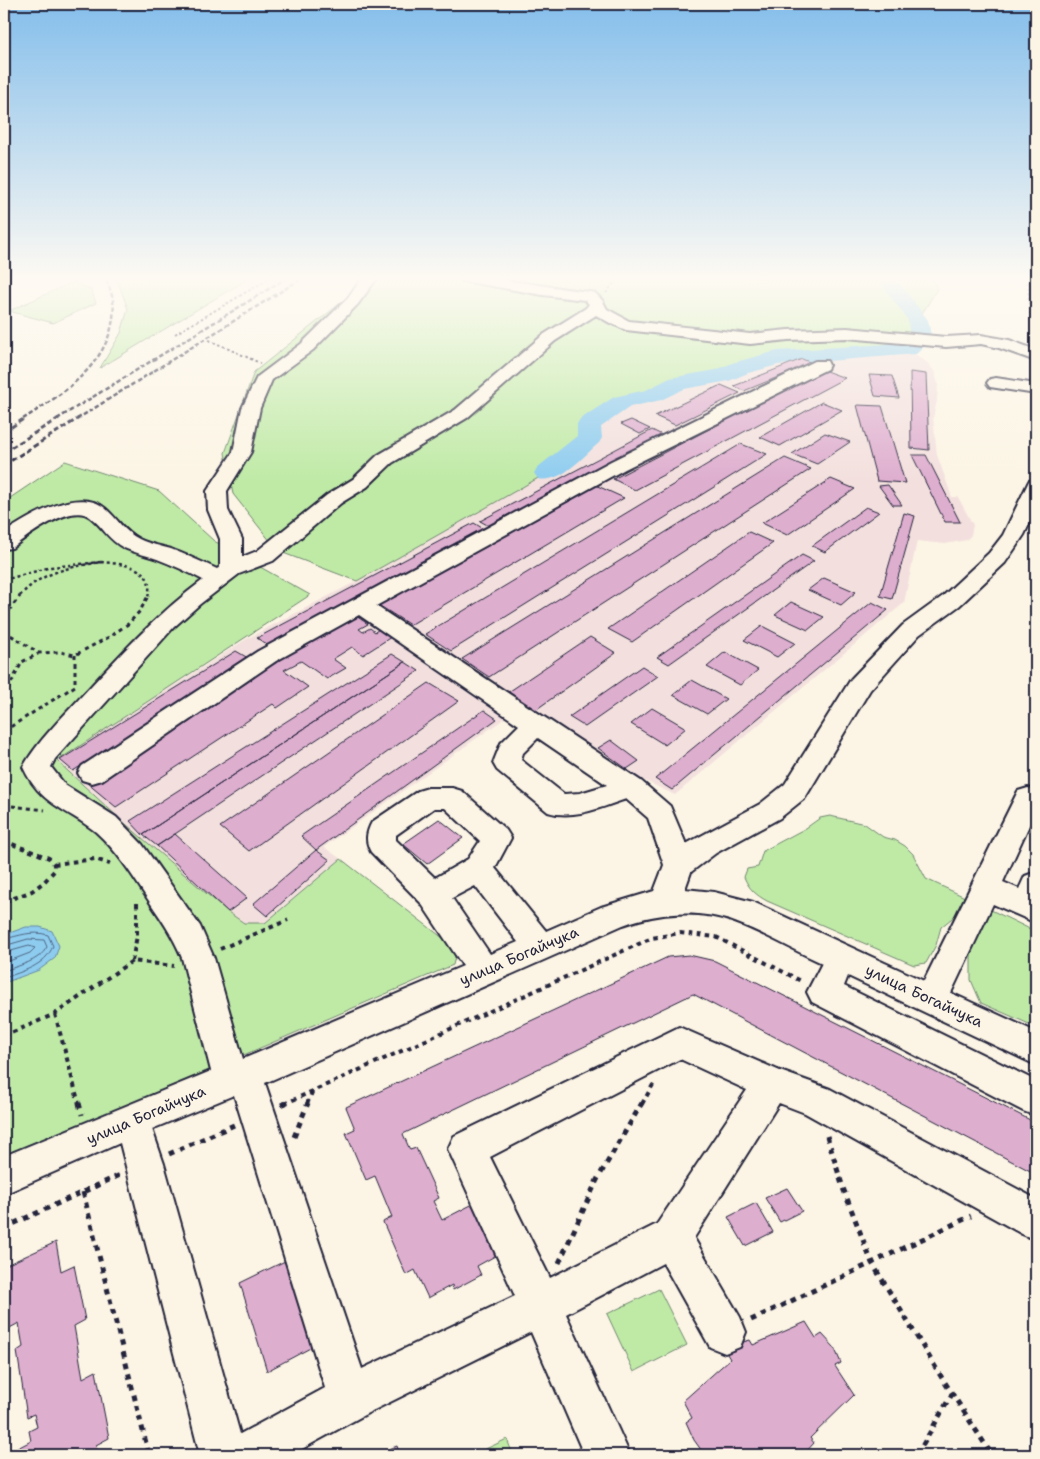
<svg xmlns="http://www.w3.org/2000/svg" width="1040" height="1459" font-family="'Shantell Sans',sans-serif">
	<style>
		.built { fill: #f3e0de }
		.green { fill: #bfeaa6; stroke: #708670 }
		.water { fill: #8eccef; stroke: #6388a7 }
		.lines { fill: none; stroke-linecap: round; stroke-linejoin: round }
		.shore { stroke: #4d6683; stroke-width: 1 }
		.river { fill: #8eccef; fill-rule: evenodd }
		.building { fill: #deaecf; stroke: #22223b }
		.minor-casing { stroke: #22223b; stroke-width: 4 }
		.path-far4 { stroke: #22223b; stroke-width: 2; stroke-dasharray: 2.5 2.5; stroke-linecap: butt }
		.path-far3 { stroke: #22223b; stroke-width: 2.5; stroke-dasharray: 3 3; stroke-linecap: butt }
		.path-far2 { stroke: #22223b; stroke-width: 3; stroke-dasharray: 4 4; stroke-linecap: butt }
		.path-far1 { stroke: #22223b; stroke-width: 4; stroke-dasharray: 4.5 4.5; stroke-linecap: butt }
		.path { stroke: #22223b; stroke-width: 5; stroke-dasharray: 5.5 5.5; stroke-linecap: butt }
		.minor { fill: #fcf5e5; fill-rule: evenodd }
		.rail-far1 { stroke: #22223b; stroke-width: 2.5; stroke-dasharray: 4.5 2.5; stroke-linecap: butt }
		.rail { stroke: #22223b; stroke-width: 3; stroke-dasharray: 5.5 3; stroke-linecap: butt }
		.labels { text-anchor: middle; stroke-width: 4; stroke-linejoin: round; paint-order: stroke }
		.near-street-label { font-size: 15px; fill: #22223b; stroke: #fcf5e5 }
	</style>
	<rect width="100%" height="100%" fill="#fcf5e5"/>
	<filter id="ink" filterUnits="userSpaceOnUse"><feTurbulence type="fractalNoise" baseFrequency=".02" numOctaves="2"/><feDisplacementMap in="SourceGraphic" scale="10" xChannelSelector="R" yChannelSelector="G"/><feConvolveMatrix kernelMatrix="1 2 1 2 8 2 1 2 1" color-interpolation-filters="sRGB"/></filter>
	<g filter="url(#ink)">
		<!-- built -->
		<path class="built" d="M908,349L929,364L935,373L938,384L937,401L933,417L937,455L952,497H958L973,525L971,535L967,540L945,544L917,541L904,603L675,795L626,772L519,708L324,847L341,859L265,923H244L228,912L120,819L57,760L248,638L357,581L547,473L589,424L622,402L653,395L678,383L712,378L777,358Z"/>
		<!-- green -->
		<path class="green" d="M116,277H251L100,368L121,333L128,309Z
			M373,277H932L937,289L918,320L921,340L908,349L777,358L740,368L721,376L678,383L653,395L622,402L589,423L590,438L547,473L357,581L278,551L233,494L225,453L254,372Z
			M73,282L91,290L96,303L53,323L9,311Z
			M65,461L159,491L214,541L310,595L57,761L120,819L228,912L244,923H265L341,859L457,949L453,965L4,1158V502Z
			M830,816L865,824L883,837L895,840L905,846L913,854L926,879L967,898L956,915L941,927L936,945L926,963L914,965L767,901C756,895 749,889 744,877L747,869L758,867L763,851L806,828L820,818Z
			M991,910L1036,932V1027L981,1003L971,980V949Z
			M659,1289L687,1345L634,1372L607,1314Z
			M507,1439L513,1455H473Z"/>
		<!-- water -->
		<path class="water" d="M26,927H40L52,931L59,946L55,958L39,970L4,983V935Z"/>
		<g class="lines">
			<!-- shore -->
			<path class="shore" d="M4,939C19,936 32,930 48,935L53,946C45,966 23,971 4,978
				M4,946L28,939L44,940L47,947C39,962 19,965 4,971
				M4,953L29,946L35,948L30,953L4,963"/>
			<!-- river -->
			<path class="river" d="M876,277H895L928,320L932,340L916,354L778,365L748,373L729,381L684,389L661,400L630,407L601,427L602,438L599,443C582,457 561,484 538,479L534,473L538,467L577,436V424L580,419L614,397L646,390L670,378L716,370L732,363L777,351L903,343L910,338L908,320Z"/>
		</g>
		<!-- building -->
		<path class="building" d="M802,359L812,363L744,391L734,386Z
			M823,370L845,378L635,490L613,479Z
			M910,372L926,374L929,450L911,448Z
			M869,375L892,376L899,398L875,396Z
			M721,385L740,393L675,425L655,416Z
			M822,402L842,410L780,446L760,437Z
			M857,405L882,406L905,483L877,481Z
			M631,420L650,429L640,434L621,424Z
			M652,430L662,435L491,527L480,521Z
			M825,433L850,442L817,464L792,454Z
			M741,444L767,454L451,651L425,634Z
			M912,455H926L960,522H945Z
			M785,458L811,469L489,677L462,659Z
			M831,479L855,489L787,535L762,523Z
			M591,483L624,498L410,625L377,604Z
			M888,485L902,505H893L879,486Z
			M866,507L879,512L825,552L812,546Z
			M904,513L915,516L892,599L880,596Z
			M474,523L487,531L270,647L257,638Z
			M749,532L773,543L632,642L608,629Z
			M802,555L814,561L669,664L657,657Z
			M824,578L856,592L841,605L808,590Z
			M791,602L824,617L808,630L775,615Z
			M872,602L888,610L672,790L655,779Z
			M356,616L368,624L359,629L363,632L370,628L375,632L379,629L391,637L363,655L352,647L333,659L346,668L327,679L301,661L284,670L308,687L277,708L273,704L116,807L87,783L229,690L259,668Z
			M762,626L795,643L777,657L744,640Z
			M590,637L616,653L534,711L507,693Z
			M236,651L248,658L73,771L60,760Z
			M725,652L758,670L740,685L707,667Z
			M392,654L405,662L143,835L130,821Z
			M405,662L419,671L157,846L143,835Z
			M642,666L658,676L585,727L569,717Z
			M692,680L726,699L707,714L673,695Z
			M429,683L459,701L249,851L220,827Z
			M652,708L686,728L665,745L631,724Z
			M484,710L497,719L316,850L301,836Z
			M611,740L639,761L627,769L598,748Z
			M439,819L463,838L427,864L403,844Z
			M175,834L247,898L228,912L157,846Z
			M316,850L330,860L267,916L253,904Z
			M689,955L715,961L1036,1123V1174L693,994L403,1134L410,1150L416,1148L439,1198L433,1201L442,1220L475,1203L504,1251L477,1266L481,1275L453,1290L452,1285L428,1298L415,1270L406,1275L383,1222L392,1217L375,1176L366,1180L346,1133L355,1129L346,1107L668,957Z
			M787,1188L802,1211L780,1222L765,1198Z
			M756,1203L773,1232L745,1246L728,1217Z
			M56,1242L61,1271L74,1265L85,1320L74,1326L83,1378L96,1371L109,1438L96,1445L98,1455H4L31,1441L29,1431L37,1427L34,1414L27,1417L17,1351L23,1347L19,1323L4,1331V1266Z
			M285,1261L314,1346L267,1371L240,1283Z
			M806,1322L816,1338L822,1334L834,1347L841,1363L835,1366L854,1395L810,1438L814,1443L804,1454L713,1455L710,1450L704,1454L694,1440L686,1422L692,1418L683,1401L730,1359L727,1354L736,1344L750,1340L753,1345Z
			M397,1446L400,1455H374Z"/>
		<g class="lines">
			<defs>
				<path id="minor" d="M363,277H378L358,304L313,350L272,380L260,408L251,452L227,491L228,510L242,539V557L257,551L327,495L353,479L378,455L455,410L543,335L586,308L589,304L585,300L543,295L463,281L456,277C501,277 545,287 590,292L595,293L602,300L607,309L629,321L750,334L788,330L847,328L946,337L981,335L1009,340L1036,350V361L999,348L981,344L946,347L847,338L788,340L750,344L626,330L610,323L596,315L555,341L467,418L392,463L367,487L341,503L273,561L239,574L200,604L174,627L55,759L51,767L65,785L116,817L142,844L200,926L214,958L243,1059L463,966L421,903L371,852C365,841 366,833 372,822L418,791L428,788H452L462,791L506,830L511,838L495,868L546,931L601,907L654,891L664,865L648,818L626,799C602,807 574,820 548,812L497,770L493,763L501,743L519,725L359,615L276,661L102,780L92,783L82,780L78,773L82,766L258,651L611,461L815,361H827L829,365L827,369L625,469L376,606L641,781L670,806L686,844L760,804L785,784L851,679L903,625L943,596L989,553L1003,535L1029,481L1036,479V510L1024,535L1005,563L959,606L919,635L870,690L805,798L780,818L716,853L691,872L685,889L714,892L753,902L924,981L1018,791L1028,788L1036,790V810L1003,882L1019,889L1025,876L1036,872V923L993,904L951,993L1036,1032V1065L848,976L844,986L1036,1081V1116L1023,1111L812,1002L807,992L822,963C793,950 765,933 735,922C699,909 659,912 623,925L265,1083L362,1369L515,1296L448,1149L454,1136L679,1027L780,1071L830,1089L1036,1199V1240L1022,1234L805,1113L779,1103L694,1238L740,1317L746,1332L740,1347L725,1353L710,1347L663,1263L566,1314L630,1455H584L531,1332L366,1414L291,1455H200L120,1143L4,1194V1156L211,1071L182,958C173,935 159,916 145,895C131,873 116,850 96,832C66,808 40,805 23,767C38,741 59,721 79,699C118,657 157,614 203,580C188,572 173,565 157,559C146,555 135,553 124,548C109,541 103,527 90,517C72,502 27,536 12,548L4,549V533C28,517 77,486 105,508C117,518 124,532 139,539C149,544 161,546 171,549C187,555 202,562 217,569L220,567V539L208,510L207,491L233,452L242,408L257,377L301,344L348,298ZM538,738L607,785L580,793L564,794L521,760L523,753ZM434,808H445L480,841L468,859L435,878L396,840V835ZM475,886L518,942L490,954L452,898ZM680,1059L747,1090L657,1224L550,1278L490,1157ZM234,1095L325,1388L240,1434L164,1164L152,1129Z
					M996,378L1036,384V394L990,387L987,383L990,379Z"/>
			</defs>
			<!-- minor casing -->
			<use href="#minor" class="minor-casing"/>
			<!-- path-far4 -->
			<path class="path-far4" d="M1028,277L1029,307L1036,334
				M606,293L619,277
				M175,334L272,277
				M209,340L260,363"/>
			<!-- path-far3 -->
			<path class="path-far3" d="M101,562C123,564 156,566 148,597
				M4,580L51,567L101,562C70,567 40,572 19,597"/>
			<!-- path-far2 -->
			<path class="path-far2" d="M4,617L20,596
				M4,631L39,653L60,652L75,655L109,637L128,624L140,611L148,596
				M4,697L22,662L38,654
				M4,731L75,686V655
				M4,805L45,810"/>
			<!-- path-far1 -->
			<path class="path-far1" d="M4,841L49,858L54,864V871L44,882L32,891L4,902
				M54,864L95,859L110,864
				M220,949L288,920
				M132,961L137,936V902
				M55,1014L79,1104
				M4,1036L55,1014L132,961L174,966
				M284,1104L652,938L680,933L716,937L803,982
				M307,1104L313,1090
				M642,1104L654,1083"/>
			<!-- path -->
			<path class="path" d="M79,1103L82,1115
				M281,1105L286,1103
				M827,1136L843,1188L872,1263L942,1378L992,1455
				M294,1137L308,1103
				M169,1154L234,1125
				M83,1192L149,1455
				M4,1228L120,1175
				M559,1263L597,1180L642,1103
				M751,1320L971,1216
				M917,1455L952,1394"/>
			<!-- minor -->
			<use href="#minor" class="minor"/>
			<!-- rail-far1 -->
			<path class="rail-far1" d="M23,419C61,395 107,366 113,318C115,303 112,290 104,277
				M57,419L288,277
				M77,419L304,277"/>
			<!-- rail -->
			<path class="rail" d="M4,432L25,418
				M4,452L59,418
				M4,465L79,418"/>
		</g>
	</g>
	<!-- sky -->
	<linearGradient id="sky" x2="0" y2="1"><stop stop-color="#84beeb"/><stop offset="0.58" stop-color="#fefaf3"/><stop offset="1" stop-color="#fefaf3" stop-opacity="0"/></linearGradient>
	<rect width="1040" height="481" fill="url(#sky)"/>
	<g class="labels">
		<!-- near-street labels -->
		<g class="near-street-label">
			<text transform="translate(519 956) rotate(-23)" y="5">улица Богайчука</text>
			<text transform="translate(924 996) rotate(25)" y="5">улица Богайчука</text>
			<text transform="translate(146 1115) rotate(-23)" y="5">улица Богайчука</text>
		</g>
	</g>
	<!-- margin -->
	<rect width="1040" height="1459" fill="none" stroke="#fcf5e5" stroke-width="20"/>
	<rect x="10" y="10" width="1020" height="1439" fill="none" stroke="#22223b" stroke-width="2" filter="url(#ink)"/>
</svg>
